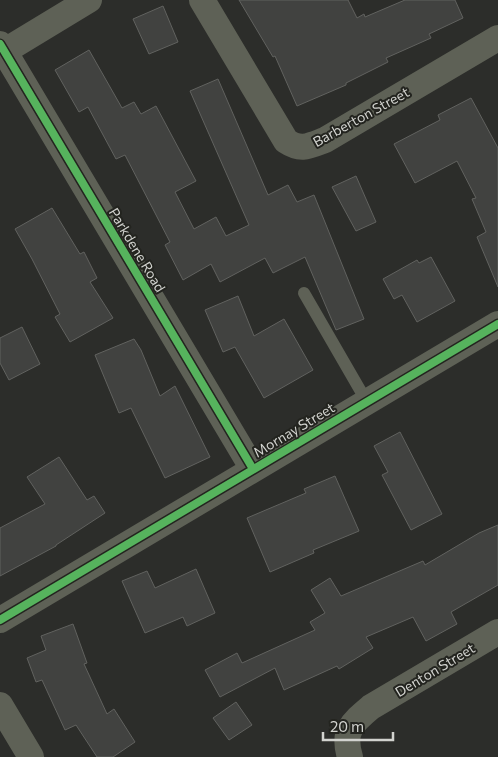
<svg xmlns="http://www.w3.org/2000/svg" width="498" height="757" font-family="Commissioner,sans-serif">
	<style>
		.building { fill: #414240; stroke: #61625f }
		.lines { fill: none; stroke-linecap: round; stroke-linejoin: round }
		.service { stroke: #5e6156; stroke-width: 12 }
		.minor { stroke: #5e6156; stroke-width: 26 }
		.cycleway-casing { stroke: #23241f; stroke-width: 11 }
		.cycleway { stroke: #56b35d; stroke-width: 8 }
		.labels { text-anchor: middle; stroke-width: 4; stroke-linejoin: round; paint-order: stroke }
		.street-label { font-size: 14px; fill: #d2d3cf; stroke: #23241f }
	</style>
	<rect width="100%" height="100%" fill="#2c2d2a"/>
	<!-- building -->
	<path class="building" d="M239,0H348L357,18L364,14L365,17L405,0H455L463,18L429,34L431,38L386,58L388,62L346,83V85L297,106L275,56L273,57Z
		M163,6L178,42L149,54L133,19Z
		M89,50L122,108L134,102L141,114L156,106L196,181L175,192L194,229L216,217L226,236L249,225L190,91L218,79L268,195L288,185L297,202L314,195L364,319L336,330L305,257L273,273L265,258L220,282L211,264L183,280L165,245L170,242L125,155L116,159L88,107L79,112L55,70Z
		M471,98L498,148V287L477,237L486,232L472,199L476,198L457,161L415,183L394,144L440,120L438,115Z
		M356,176L376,222L356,231L332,187Z
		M52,208L80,254L84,252L97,278L90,282L113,318L70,342L55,317L60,314L32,259L15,229Z
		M431,257L455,301L417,322L402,295L394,299L383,279L417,260L419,263Z
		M238,296L254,336L284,319L313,370L264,398L235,347L223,352L205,310Z
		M22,327L40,364L9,380L0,363V338Z
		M134,339L141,350L160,396L175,386L210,457L165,478L131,408L119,413L95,355Z
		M400,432L442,514L411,530L382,475L388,472L374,446Z
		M59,457L87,500L94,496L105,513L56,545V546L0,576V528L45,504L27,477Z
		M335,476L359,531L313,550L314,553L270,572L247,518L306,493L304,489Z
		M498,525V585L451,612L457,624L426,641L413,617L366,637L373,648L339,669L337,666L284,690L275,668L220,697L205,670L237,653L242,663L315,630L310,622L325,613L311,590L330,578L341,596L423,561L425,565L479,533Z
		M196,569L215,613L187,626L183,617L145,633L122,581L147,571L155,588Z
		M73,624L87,663L84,664L107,714L114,709L135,742L113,757H97L76,725L65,730L42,680L36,682L27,658L46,650L41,636Z
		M236,702L252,725L229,740L213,718Z"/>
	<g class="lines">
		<!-- service -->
		<path class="service" d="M304,293L367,402"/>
		<!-- minor -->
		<path class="minor" d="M202,0L286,141C301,151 309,146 325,140L498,38
			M0,44L253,469
			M0,54L89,0
			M0,620L498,324
			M0,705L31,757
			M350,757C342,731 352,723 371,707L498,632"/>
		<defs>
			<path id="cycleway" d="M0,44L253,469
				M0,620L498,324"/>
		</defs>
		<!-- cycleway casing -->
		<use href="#cycleway" class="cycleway-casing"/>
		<!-- cycleway -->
		<use href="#cycleway" class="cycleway"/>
	</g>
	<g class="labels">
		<!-- street labels -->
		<g class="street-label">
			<text transform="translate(361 117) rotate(-29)" y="5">Barberton Street</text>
			<text transform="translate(137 250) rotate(59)" y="5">Parkdene Road</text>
			<text transform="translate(294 430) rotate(-31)" y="5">Mornay Street</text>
			<text transform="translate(435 670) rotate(-31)" y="5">Denton Street</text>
		</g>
	</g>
	<!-- scale -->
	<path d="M323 732v8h70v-8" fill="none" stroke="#d2d3cf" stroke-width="2.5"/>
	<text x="330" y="732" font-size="15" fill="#d2d3cf" stroke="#23241f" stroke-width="4" paint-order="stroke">20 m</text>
</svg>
